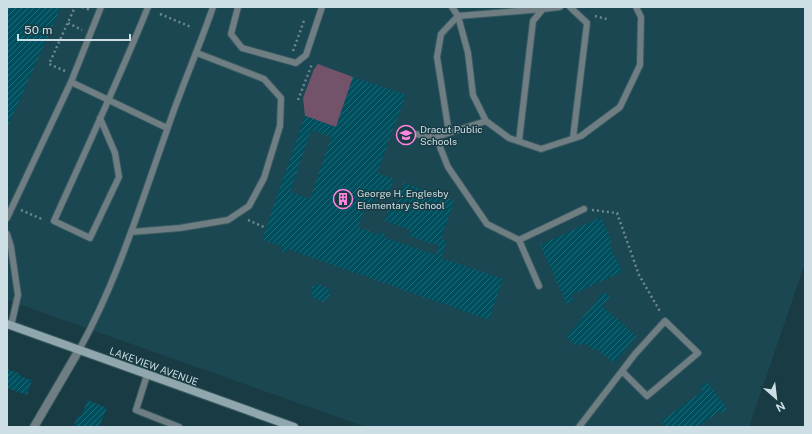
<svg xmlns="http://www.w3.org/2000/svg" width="812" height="434" font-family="'Public Sans',sans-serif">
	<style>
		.built { fill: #1b4752 }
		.green { fill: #735369 }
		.building { fill: url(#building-hatch); fill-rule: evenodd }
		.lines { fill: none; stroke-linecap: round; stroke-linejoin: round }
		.lane-casing { stroke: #395960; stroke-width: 8 }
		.street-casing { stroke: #395960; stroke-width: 10 }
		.secondary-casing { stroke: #395960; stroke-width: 10 }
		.path { stroke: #6d878e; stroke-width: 2.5; stroke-dasharray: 2 3; stroke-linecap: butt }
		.lane { stroke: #6f7e82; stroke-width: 6 }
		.street { stroke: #6f7e82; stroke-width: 8 }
		.secondary { stroke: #8fa7ad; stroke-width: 8 }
		.labels { text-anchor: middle; stroke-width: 3; stroke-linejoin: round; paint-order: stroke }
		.poi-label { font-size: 10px; fill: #cddfe5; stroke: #193b43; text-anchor: start }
		.street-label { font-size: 10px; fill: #cddfe5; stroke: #193b43 }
	</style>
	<defs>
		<pattern id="building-hatch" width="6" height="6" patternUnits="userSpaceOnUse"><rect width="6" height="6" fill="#004f5e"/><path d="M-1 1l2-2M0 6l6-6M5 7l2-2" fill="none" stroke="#246875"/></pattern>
	</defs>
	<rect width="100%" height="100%" fill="#193b43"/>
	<!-- built -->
	<path class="built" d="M7,7H805V263L749,427H366L7,300Z"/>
	<!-- green -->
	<path class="green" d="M318,64L353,77L336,127L305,116L303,98L314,69Z"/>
	<!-- building -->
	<path class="building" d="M7,7H61L7,128Z
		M353,77L406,95L377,173L394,179L387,198L377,194L373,204L367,202L358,227L379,235L380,232L385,234L384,237L436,255L439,246L409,236L411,230L385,221L391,201L397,203L404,183L454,201L441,239L447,241L441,258L503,279L489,320L288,249L286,252L281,251L283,247L262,239L305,116L336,127ZM311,130L331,137L310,199L290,192Z
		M601,217L612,243L609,244L622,272L571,295L574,301L567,304L540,245Z
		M318,284L327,288L330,293L328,298L322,302L312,297L311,292L312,287Z
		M604,292L610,297L602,306L637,336L614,363L595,348L593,350L587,344L575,345L566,337Z
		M7,369L21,374L20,376L32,380L27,395L7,388Z
		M707,382L727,409L722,413L720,411L697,427H666L661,421L703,391L700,387Z
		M88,400L107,408L99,427H78L74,425L78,415L81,416Z"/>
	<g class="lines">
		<defs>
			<path id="lane" d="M101,7L71,82L167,128
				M238,7L231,34L242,48L296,63L306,55L322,7
				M452,7L458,16L468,53L473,95L486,121L509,138L541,149L581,136L620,107L640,65L641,17L636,7
				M570,7L587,23L573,138
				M100,118L115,153L119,177L90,238L54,221C86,150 119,79 148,7
				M449,133L437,57L441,34L458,16L543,9
				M414,134L436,137L486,121
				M436,137L448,167L487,224L519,240L539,286
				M519,141L533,21L543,9L560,7
				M7,218L71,82
				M131,232L180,228L228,220L249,206L264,178L280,126L281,98L264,79L197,53
				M7,234L11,247L18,295L11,326
				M519,240L584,209
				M79,350C117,282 141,203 167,130C181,88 199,48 213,7
				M147,375L136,410L179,427
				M579,427L635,354L665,321L698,353L647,396L622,371"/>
			<path id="street" d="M34,427L79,350"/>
			<path id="secondary" d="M7,324L294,427"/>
		</defs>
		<!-- lane casing -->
		<use href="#lane" class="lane-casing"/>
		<!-- street casing -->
		<use href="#street" class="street-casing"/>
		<!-- secondary casing -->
		<use href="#secondary" class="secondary-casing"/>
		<!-- path -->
		<path class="path" d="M82,7L88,9V7
			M160,14L191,27
			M595,16L607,19
			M68,23L82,30
			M293,51L305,18
			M65,71L49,64L75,7
			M298,100L312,64
			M21,210L44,220
			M592,210L617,213L639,275L661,313
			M248,220L264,227"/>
		<!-- lane -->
		<use href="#lane" class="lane"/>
		<!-- street -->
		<use href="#street" class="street"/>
		<!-- secondary -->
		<use href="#secondary" class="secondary"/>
	</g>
	<!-- icons -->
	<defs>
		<symbol id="school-ring" viewBox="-11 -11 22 22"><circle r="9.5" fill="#193b43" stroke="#ff85df" stroke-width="1.5"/><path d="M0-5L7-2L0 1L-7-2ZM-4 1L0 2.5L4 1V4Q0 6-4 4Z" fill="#ff85df"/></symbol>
		<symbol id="building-ring" viewBox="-11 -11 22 22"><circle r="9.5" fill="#193b43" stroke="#ff85df" stroke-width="1.5"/><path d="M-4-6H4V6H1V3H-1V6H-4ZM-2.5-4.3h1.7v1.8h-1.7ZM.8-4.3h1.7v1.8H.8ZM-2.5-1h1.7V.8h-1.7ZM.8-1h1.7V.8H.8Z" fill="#ff85df"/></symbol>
	</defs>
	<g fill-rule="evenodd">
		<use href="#school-ring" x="395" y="124" width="22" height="22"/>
		<use href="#building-ring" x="332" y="188" width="22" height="22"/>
	</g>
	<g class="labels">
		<!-- poi labels -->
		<g class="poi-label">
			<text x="420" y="133">Dracut Public<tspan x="420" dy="12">Schools</tspan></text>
			<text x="357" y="197">George H. Englesby<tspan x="357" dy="12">Elementary School</tspan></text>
		</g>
		<!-- street labels -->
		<g class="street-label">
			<text transform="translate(154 366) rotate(20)" y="4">LAKEVIEW AVENUE</text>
		</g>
	</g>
	<!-- border -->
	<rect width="812" height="434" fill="none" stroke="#cddfe5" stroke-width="16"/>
	<!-- north arrow -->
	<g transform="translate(776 398) rotate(152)" stroke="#193b43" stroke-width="3" paint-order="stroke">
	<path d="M0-3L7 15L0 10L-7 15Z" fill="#cddfe5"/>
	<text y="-6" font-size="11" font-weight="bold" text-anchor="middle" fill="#cddfe5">N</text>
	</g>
	<!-- scale -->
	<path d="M18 34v6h112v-6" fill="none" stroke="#cddfe5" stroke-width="2"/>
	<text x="24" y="34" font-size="12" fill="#cddfe5" stroke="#193b43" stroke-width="3" paint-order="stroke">50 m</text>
</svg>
